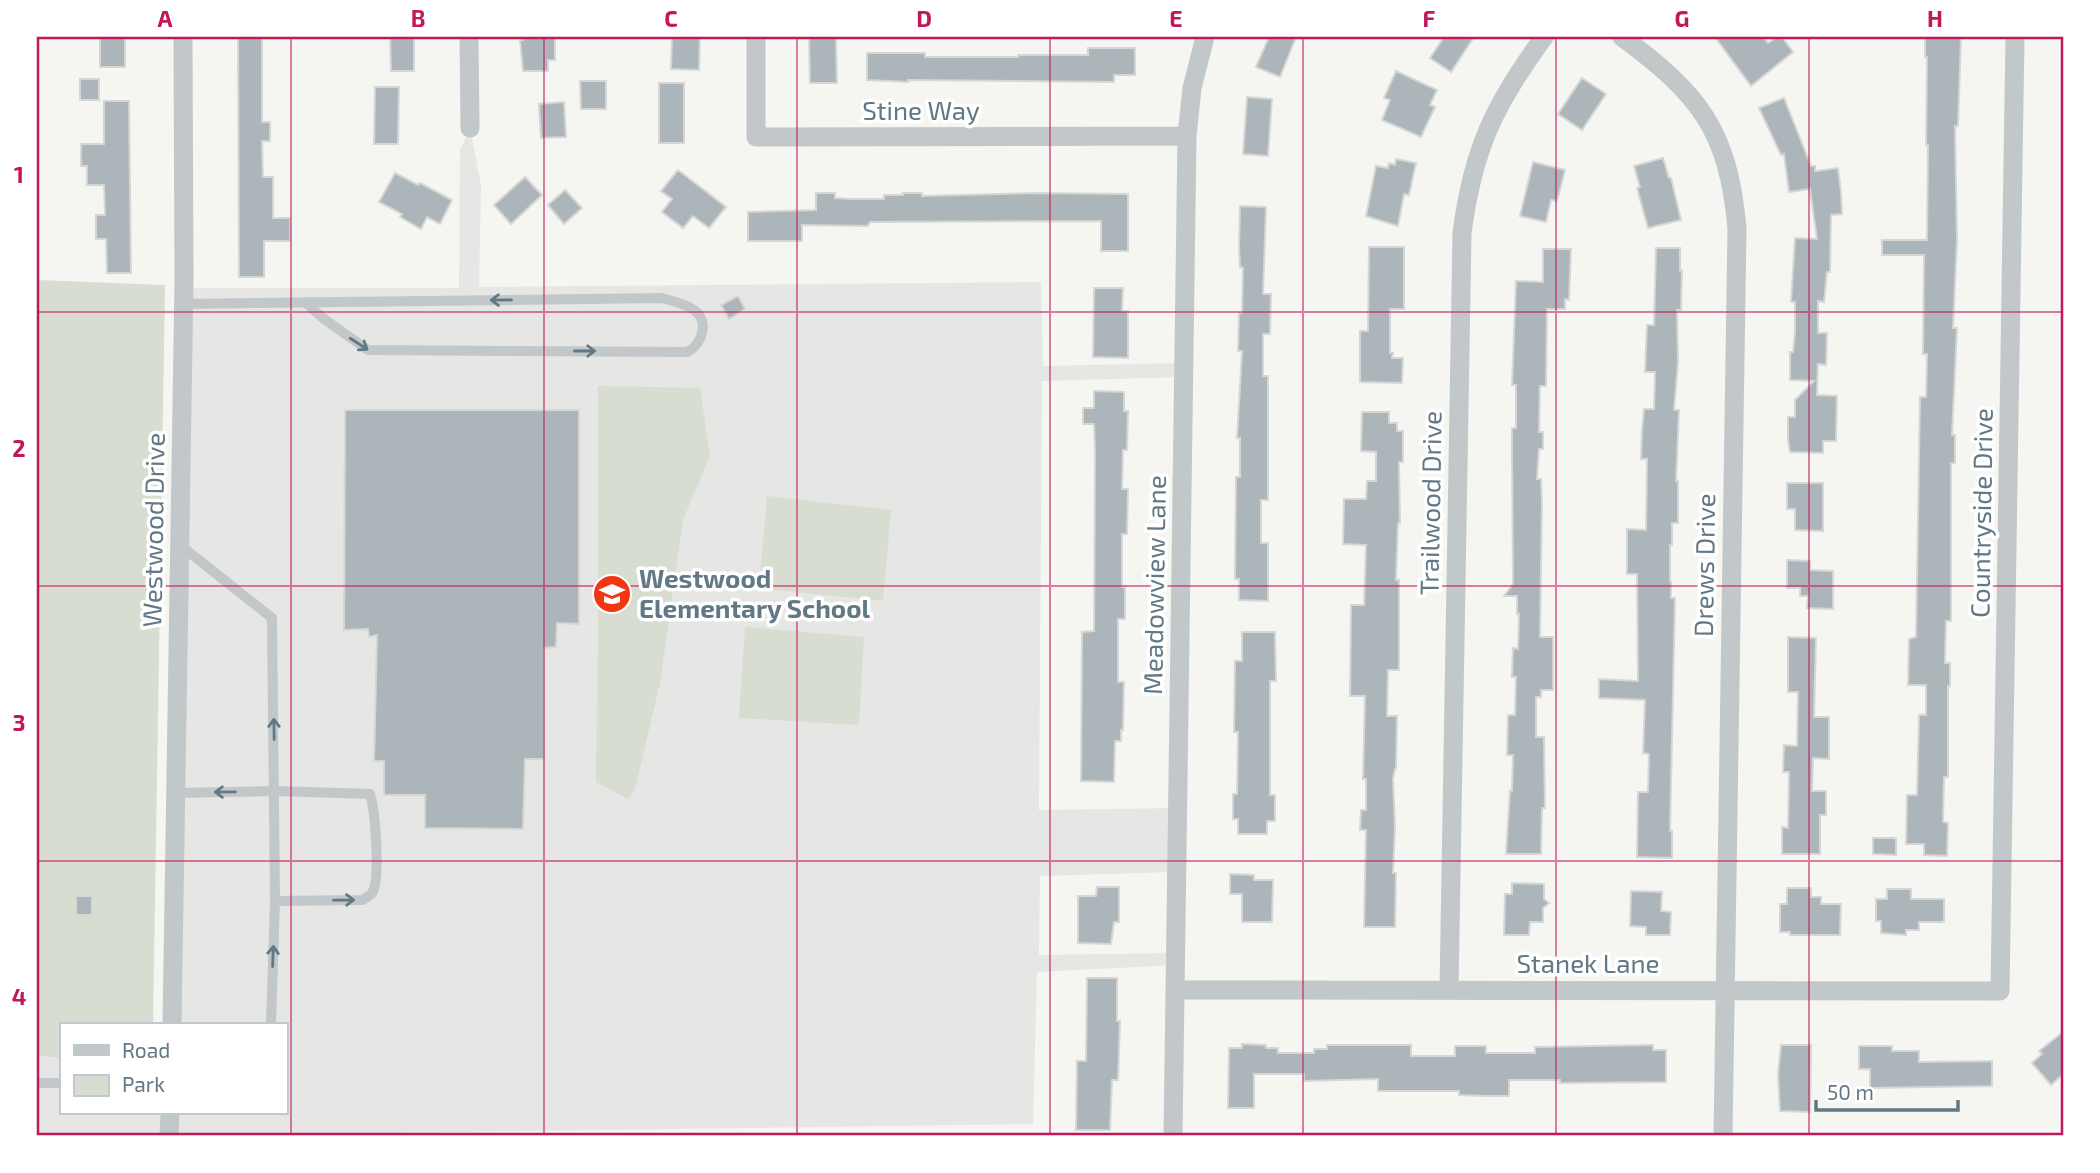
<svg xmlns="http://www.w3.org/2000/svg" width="2100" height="1173" font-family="'Exo 2',sans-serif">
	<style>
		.built { fill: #e6e6e4 }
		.green { fill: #d7ddd1 }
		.building { fill: #acb6ba; stroke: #d6d6d4; stroke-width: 2 }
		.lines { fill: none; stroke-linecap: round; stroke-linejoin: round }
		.service { stroke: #c2c7ca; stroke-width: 10 }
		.minor { stroke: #c2c7ca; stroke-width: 19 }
		.oneway { stroke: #617885 }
		.grid { fill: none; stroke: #c2185b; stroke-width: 2; stroke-opacity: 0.55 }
		.labels { text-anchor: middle; stroke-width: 7; stroke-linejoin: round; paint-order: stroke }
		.street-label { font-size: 26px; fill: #617885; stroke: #fff }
		.poi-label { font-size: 26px; font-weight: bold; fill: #617885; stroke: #fff; text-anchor: start }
		.neatline { fill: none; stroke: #c2185b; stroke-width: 2.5 }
		.grid-label { font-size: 23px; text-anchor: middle; font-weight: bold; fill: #c2185b }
	</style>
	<rect width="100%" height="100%" fill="#f5f5f1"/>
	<!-- built -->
	<path class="built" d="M470,128L481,186L479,287L1041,282L1043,366L1184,363V377L1042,381L1039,810L1178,808L1177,872L1040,876L1039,955L1176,953V965L1037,972L1033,1124L176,1136V1112H285V1024H177L190,288H459L460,150Z
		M37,1056L61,1058V1112H159L163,1136H37Z"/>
	<!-- green -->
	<path class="green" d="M37,280L165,285L153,1024H61V1058L37,1056Z
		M598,386L700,388L710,456L683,520L660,683L635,789L628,799L596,782L598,646Z
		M767,496L891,510L883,601L759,588Z
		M745,627L864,637L859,725L739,718Z"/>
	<!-- building -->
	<path class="building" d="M100,37H125V67H100Z
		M238,37H262V122H270V141H262L263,177H273V218H290V241H264V277H239Z
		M390,37H414V71H391Z
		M523,37H555V60H548V71H523L520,40H523Z
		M672,37H700L699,70L671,69Z
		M809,37H836L837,83H810Z
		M1269,37H1296L1280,77L1256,67Z
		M1444,37H1474L1451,72L1430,58Z
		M1715,37H1763L1768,43L1777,37H1782L1793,52L1751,86Z
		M1925,37H1961L1958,126H1955L1957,241L1953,328H1957L1952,435H1955V463H1951V621H1946L1945,663H1950V686H1948V777H1944L1943,822L1948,823L1947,856L1924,855V844H1906L1907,795H1917L1919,715H1926V685H1908L1909,639L1916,637L1920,397H1926L1927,354H1923L1924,255H1882V240H1927L1928,145H1926L1927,57H1925Z
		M1088,48H1135V75H1114V82L908,80V82L867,80V53H925V57H1018V55H1088Z
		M1396,71L1437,90L1430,105L1435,107L1421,137L1382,120L1390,100L1384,98Z
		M1582,78L1606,94L1582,130L1558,114Z
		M80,79H99V100H80Z
		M580,81H606V109H581Z
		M659,83H684V143H659Z
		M375,87H399L398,144H374Z
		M1247,97L1272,99L1268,156L1243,154Z
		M1784,98L1811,166H1815V171L1838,168L1841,193L1842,214L1831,215L1830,272H1827L1824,302L1818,301V333H1827L1826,365L1818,364L1817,395L1837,396L1836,441H1823V453L1790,452L1788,440V417H1795V400L1814,381L1790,380V352H1793L1795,332V302H1791L1795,238L1817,239L1810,189L1789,192L1784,154L1781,155L1759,108Z
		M104,101H129L131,273H107L106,239H96V215H105L104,185H87V166H81V144H104Z
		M564,102L566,137L541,138L539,104Z
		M1663,158L1669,178H1671L1681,220L1648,228L1637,188L1640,187L1634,166Z
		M1396,159L1416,163L1409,195L1404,194L1398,226L1366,216L1376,166L1388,168L1389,163L1395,165Z
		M1533,162L1565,170L1557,201L1551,200L1546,222L1520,216Z
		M678,170L726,207L709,228L693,216L683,228L662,212L672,199L661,191Z
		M395,173L418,185L420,183L452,200L440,224L427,217L421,229L400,217L402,214L379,202Z
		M525,177L542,195L511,224L494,205Z
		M565,190L582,208L564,224L548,205Z
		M816,193H835V198L851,199H884V195H903V193H922V196L1038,193L1128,194V251H1101V221L870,222L868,226L802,225V241H748V212L816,210Z
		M1240,206L1266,207L1263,294H1271L1270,334H1263V376H1268V500H1261V543H1268V601L1239,600V579H1235L1236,477H1240V438H1237L1242,351H1238L1239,313H1242L1243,268L1240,267L1239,248Z
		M1369,247H1404V309H1390V353H1393L1392,358H1403L1402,383L1360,382V331H1368Z
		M1656,248H1680V271H1682L1681,310H1677L1678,362L1674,410H1679L1676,481H1678V523H1672V545H1670V581L1671,582V598H1675L1670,831H1672V858L1637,857L1638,792H1648L1649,754L1643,753L1645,700L1599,698V679L1638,681L1637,574H1627V529L1646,530L1647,459H1641L1642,430L1644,409H1654L1655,372H1645L1647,325H1654Z
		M1543,249H1571L1569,300L1565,299V309H1547L1546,386H1540L1539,432H1543V449H1539L1537,479H1541L1542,503L1540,637H1553V690H1541V697H1536V737H1544L1545,808H1542L1541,854H1506L1510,791H1512L1513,755H1507L1508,715H1515L1516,677H1512L1513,648L1518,649L1519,614H1517V596H1504L1513,584L1512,456V428H1516V385H1512L1516,281L1543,282Z
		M1094,288H1123L1122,311H1128V358L1093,357Z
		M738,296L745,309L729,319L721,305Z
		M1094,391L1124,392V411H1128L1127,450H1123L1122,489H1128L1127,534H1122V587H1125V619H1118V682H1124L1123,730H1121V741H1115L1114,782L1081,781L1082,632L1094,631L1095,450L1094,424H1083V408H1094Z
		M345,410H579V624L557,623L556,647L544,648V759H525L523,829L425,828V795H384V761H374L377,635L369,637L368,629L344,630Z
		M1362,412H1389V423H1397V431H1403V462H1399L1400,523H1398L1396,580H1399V670H1388L1387,716H1397L1396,769H1395L1393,779L1395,827L1393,873H1396L1395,927H1364L1366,830H1360L1361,810H1366V779H1363L1365,696H1350L1351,605H1364L1366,545L1343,544L1344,499H1366L1367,481H1376V452L1361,451Z
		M1787,483H1823V531L1795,530V509H1787Z
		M1787,560L1810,561V570L1833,571V609L1807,608L1808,596H1800V588H1787Z
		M1242,632H1275L1276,681H1270V795H1275V821H1267V834H1238V819H1233V794H1237L1238,732H1234L1235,661H1242Z
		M1788,637L1816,638L1814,717H1829V759L1813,758L1812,791H1826V815H1820V854H1782V827L1788,828L1789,772H1783L1784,745L1797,746L1798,692H1788Z
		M1873,838H1896V855L1873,854Z
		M1230,874L1254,875V880H1273L1272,922H1242V894H1230Z
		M1512,883L1544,884V899L1549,903L1543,908V922H1530L1529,935H1504L1505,894H1512Z
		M1097,887H1119V922H1114L1111,944L1078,943V896H1096Z
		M1787,888H1811V897H1821V904H1841L1840,935H1790V932H1780V904H1787Z
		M1887,889H1911V899H1944V922H1919V930H1906V935L1881,933V921H1876V899H1887Z
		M1631,891L1662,892L1661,911L1671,912L1670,935H1646V927L1630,926Z
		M76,896H92V915H76Z
		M1087,978H1117V1021H1120L1118,1080H1112L1110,1130H1076L1077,1061H1086Z
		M2063,1032V1074L2051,1085L2032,1063L2042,1054L2039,1051Z
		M1242,1044L1266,1045V1048H1278V1053H1314V1049H1327V1045H1411V1056H1455V1046H1486V1053H1535V1047L1653,1045V1050H1666V1082L1560,1083V1080H1509V1096H1486L1459,1095V1091H1378V1079L1304,1081V1074H1254V1108H1228L1229,1048H1242Z
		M1781,1045H1811L1810,1112L1780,1111L1778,1074Z
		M1859,1046H1892V1051H1919V1062L1992,1061V1086L1870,1088V1069H1859Z"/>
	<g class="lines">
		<!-- service -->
		<path class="service" d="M184,304L662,298C672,301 686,304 694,310C710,321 702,345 687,352L368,350L324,319L305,302
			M180,545L272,618L275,901L271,1024
			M176,793L275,791L370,794C375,810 381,879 372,893C371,895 365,898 363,900L275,901
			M37,1083H61"/>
		<!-- minor -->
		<path class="minor" d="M469,37L470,128
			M756,37V137L1187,136
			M1622,37C1699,94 1728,129 1737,228L1723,1136
			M1175,990L2000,991L2015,37
			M1449,990L1462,233C1473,149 1494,105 1544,37
			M172,1024L184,280L183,37
			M169,1136L170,1112
			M1173,1136L1187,136L1192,88L1205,37"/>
	</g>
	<!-- one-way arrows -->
	<defs><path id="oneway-shaft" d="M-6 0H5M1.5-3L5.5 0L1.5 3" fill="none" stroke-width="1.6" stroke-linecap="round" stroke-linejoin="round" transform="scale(1.75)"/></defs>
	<g class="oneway">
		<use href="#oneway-shaft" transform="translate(501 300) rotate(179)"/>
		<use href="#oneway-shaft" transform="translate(359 344) rotate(33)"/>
		<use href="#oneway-shaft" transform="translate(585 351)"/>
		<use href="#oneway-shaft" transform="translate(274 729) rotate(-91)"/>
		<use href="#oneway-shaft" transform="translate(225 792) rotate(179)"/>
		<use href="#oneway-shaft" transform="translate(344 900) rotate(-1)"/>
		<use href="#oneway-shaft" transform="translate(273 956) rotate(-88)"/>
	</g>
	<!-- grid -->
	<path class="grid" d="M291,37V1136M544,37V1136M797,37V1136M1050,37V1136M1303,37V1136M1556,37V1136M1809,37V1136M37,312H2063M37,586H2063M37,861H2063"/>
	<!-- icons -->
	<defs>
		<symbol id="school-disc" viewBox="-11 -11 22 22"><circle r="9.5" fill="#f23614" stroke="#fff"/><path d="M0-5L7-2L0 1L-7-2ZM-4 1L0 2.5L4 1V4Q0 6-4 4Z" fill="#fff"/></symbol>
	</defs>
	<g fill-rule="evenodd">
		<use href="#school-disc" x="590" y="572" width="44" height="44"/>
	</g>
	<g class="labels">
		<!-- street labels -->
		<g class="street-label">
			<text x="921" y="120">Stine Way</text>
			<text transform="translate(1431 503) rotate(-89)" y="9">Trailwood Drive</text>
			<text transform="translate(1982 513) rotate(-89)" y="9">Countryside Drive</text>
			<text transform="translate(154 530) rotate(-89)" y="9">Westwood Drive</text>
			<text transform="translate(1705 565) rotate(-89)" y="9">Drews Drive</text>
			<text transform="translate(1155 585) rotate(-89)" y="9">Meadowview Lane</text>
			<text x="1588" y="973">Stanek Lane</text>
		</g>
		<!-- poi labels -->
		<g class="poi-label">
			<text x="639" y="588">Westwood<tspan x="639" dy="30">Elementary School</tspan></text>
		</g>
	</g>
	<!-- border -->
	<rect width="2100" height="1173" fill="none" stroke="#ffffff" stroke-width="77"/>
	<!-- legend -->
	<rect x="60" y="1023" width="228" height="91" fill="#ffffff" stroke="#c0c9ce" stroke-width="2"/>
	<rect x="74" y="1045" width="35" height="10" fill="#c2c7ca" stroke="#c0c9ce" stroke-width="2"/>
	<text x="122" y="1058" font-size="21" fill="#617885">Road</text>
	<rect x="74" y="1075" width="35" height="21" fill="#d7ddd1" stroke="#c0c9ce" stroke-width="2"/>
	<text x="122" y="1092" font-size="21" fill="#617885">Park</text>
	<!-- scale -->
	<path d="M1816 1100v10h142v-10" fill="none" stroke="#617885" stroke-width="3.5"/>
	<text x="1827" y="1100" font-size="21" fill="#617885" stroke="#ffffff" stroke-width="5" paint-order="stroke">50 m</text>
	<rect x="38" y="38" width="2024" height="1096" class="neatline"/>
	<g class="grid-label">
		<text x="165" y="27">A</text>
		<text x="418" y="27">B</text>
		<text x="671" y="27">C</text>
		<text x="924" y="27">D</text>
		<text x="1176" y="27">E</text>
		<text x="1429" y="27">F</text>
		<text x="1682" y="27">G</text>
		<text x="1935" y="27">H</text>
		<text x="19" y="183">1</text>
		<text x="19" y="457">2</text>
		<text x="19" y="731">3</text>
		<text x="19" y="1005">4</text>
	</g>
</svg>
